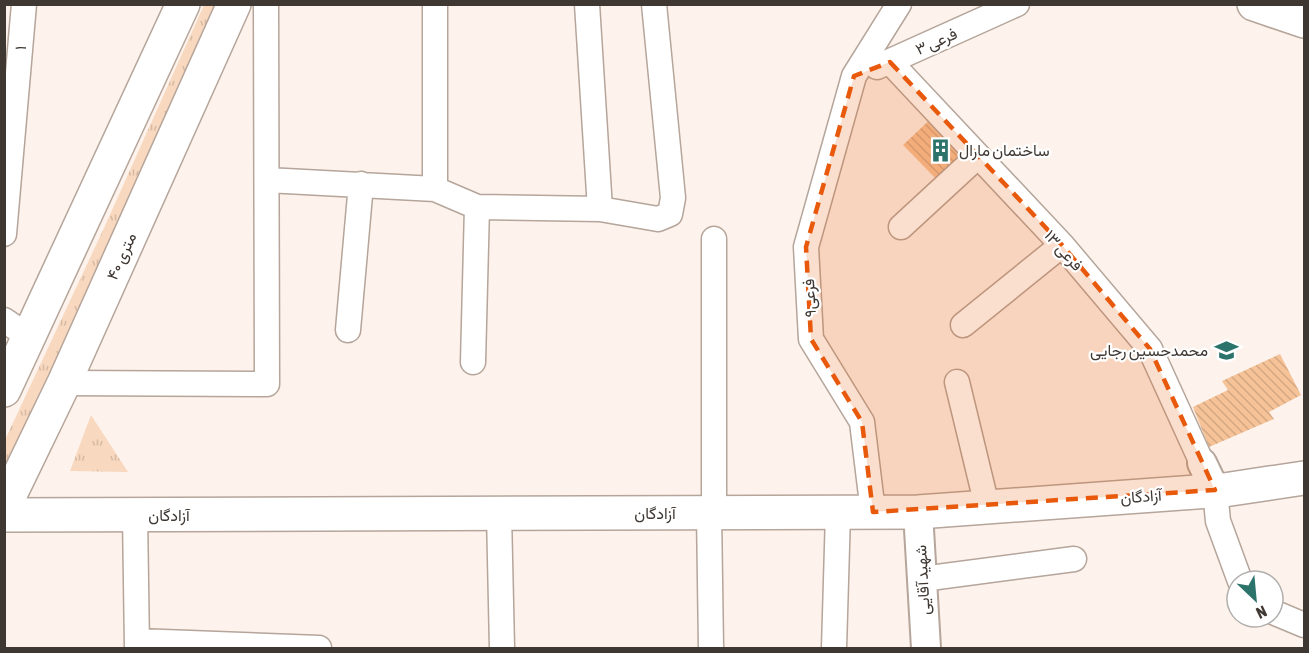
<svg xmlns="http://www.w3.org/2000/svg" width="1309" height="653" font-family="'Asap Condensed',Vazirmatn,sans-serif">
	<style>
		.grass { fill: url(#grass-tufts) }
		.building { fill: url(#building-back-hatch) }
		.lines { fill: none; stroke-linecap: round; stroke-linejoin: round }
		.minor-casing { stroke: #b5a59a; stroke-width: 27 }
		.tertiary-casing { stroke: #b5a59a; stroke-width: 32 }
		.secondary-casing { stroke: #b5a59a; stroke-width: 36 }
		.primary-casing { stroke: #b5a59a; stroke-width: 36 }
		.minor { stroke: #fff; stroke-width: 24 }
		.tertiary { stroke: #fff; stroke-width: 28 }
		.secondary { stroke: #fff; stroke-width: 33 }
		.primary { stroke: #fff; stroke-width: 33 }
		.marked { fill: #e8590c; fill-opacity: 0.2; stroke: #e8590c; stroke-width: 4.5; stroke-dasharray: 12 8; stroke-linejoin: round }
		.labels { text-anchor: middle; stroke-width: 4.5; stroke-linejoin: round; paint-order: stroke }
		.street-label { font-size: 16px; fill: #3e3732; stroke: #fff }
		.poi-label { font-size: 16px; fill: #3e3732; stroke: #fff; text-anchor: start }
	</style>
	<defs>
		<pattern id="grass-tufts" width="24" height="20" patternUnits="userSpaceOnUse" patternTransform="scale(1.5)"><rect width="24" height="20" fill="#f8d8be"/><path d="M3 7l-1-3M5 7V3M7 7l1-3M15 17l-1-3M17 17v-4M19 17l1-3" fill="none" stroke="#d6baa4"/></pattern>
		<pattern id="building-back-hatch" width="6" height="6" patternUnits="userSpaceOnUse" patternTransform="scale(1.5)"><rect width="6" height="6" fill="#f6c297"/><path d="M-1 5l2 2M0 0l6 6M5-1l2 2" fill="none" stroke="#d4a783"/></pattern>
	</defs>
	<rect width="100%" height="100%" fill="#fdf3ec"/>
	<!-- grass -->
	<path class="grass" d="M204,5H223L5,473V440L104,228Z
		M91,415L128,472L70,471Z"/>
	<!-- building -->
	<path class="building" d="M937,113L978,156L944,187L903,145Z
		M1280,354L1301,395L1269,412L1274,419L1209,447L1193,407L1228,390L1222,381Z"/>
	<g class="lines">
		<defs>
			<path id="minor" d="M587,4L600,209
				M890,62L1062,245L1150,349L1202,463
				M877,67L1017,4
				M267,180L435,189L477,207L600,209L658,219L670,214L673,198L654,4
				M435,189V4
				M901,227L978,156
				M4,234L24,4
				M4,320L29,337
				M963,325L1062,245
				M348,330L361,184
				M473,362L477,207
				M957,382L987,506
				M64,383L267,384L266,4
				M1215,490L1218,521L1240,581
				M873,512L862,422L811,339L806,247L854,76L899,4
				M709,513L711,648
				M714,513V239
				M499,514L502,648
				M135,515L137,648
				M922,579L1074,559
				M1273,612L1304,625
				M137,641L319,648
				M834,648L838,513"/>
			<path id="tertiary" d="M1202,463L1215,490
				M918,512L926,648"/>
			<path id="secondary" d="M1254,4L1304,21
				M4,515L918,512L1224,490L1304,478"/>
			<path id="primary" d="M4,390L183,4
				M4,507L64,383L234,4"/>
		</defs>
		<!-- minor casing -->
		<use href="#minor" class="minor-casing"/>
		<!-- tertiary casing -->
		<use href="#tertiary" class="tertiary-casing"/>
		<!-- secondary casing -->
		<use href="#secondary" class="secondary-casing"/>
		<!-- primary casing -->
		<use href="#primary" class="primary-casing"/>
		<!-- minor -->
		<use href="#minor" class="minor"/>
		<!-- tertiary -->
		<use href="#tertiary" class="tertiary"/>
		<!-- secondary -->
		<use href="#secondary" class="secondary"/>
		<!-- primary -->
		<use href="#primary" class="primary"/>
	</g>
	<!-- marked area -->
	<path class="marked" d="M890,62L1062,245L1150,349L1215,490L873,512L862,422L811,339L806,247L854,76Z"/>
	<!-- icons -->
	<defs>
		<symbol id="building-bare" viewBox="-9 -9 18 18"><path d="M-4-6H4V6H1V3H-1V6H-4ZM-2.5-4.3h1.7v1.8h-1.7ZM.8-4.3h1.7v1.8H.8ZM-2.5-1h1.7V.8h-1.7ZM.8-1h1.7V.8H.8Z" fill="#2c736b" stroke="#fff" stroke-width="2.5" paint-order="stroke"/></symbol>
		<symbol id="school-bare" viewBox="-9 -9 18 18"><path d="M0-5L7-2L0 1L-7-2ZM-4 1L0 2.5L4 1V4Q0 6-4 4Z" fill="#2c736b" stroke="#fff" stroke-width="2.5" paint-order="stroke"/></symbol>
	</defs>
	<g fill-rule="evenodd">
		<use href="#building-bare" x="924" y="134" width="33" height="33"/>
		<use href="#school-bare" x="1210" y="334" width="33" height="33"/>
	</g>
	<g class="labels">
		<!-- street labels -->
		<g class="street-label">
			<text transform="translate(936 41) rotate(-24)" y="6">فرعی ۳</text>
			<text transform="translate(20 48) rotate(-85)" y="6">۱</text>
			<text transform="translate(1064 250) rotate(48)" y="6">فرعی ۱۳</text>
			<text transform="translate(121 256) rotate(-66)" y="6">۴۰ متری</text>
			<text transform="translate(809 298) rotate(-93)" y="6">فرعی۹</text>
			<text transform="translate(1141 496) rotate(-4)" y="6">آزادگان</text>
			<text x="655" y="519">آزادگان</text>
			<text x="169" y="521">آزادگان</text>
			<text transform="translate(922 580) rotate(-93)" y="6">شهید آقایی</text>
		</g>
		<!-- poi labels -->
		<g class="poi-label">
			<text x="959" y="156">ساختمان مارال</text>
			<text x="1208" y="356" text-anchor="end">محمدحسین رجایی</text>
		</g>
	</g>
	<!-- border -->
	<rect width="1309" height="653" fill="none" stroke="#3e3732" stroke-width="12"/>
	<!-- north arrow -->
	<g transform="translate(1255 599) rotate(154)"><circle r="28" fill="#ffffff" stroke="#b2afad" stroke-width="1.5"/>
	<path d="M0-4.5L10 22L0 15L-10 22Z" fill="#2c736b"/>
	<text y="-9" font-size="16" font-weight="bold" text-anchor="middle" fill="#3e3732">N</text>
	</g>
</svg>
